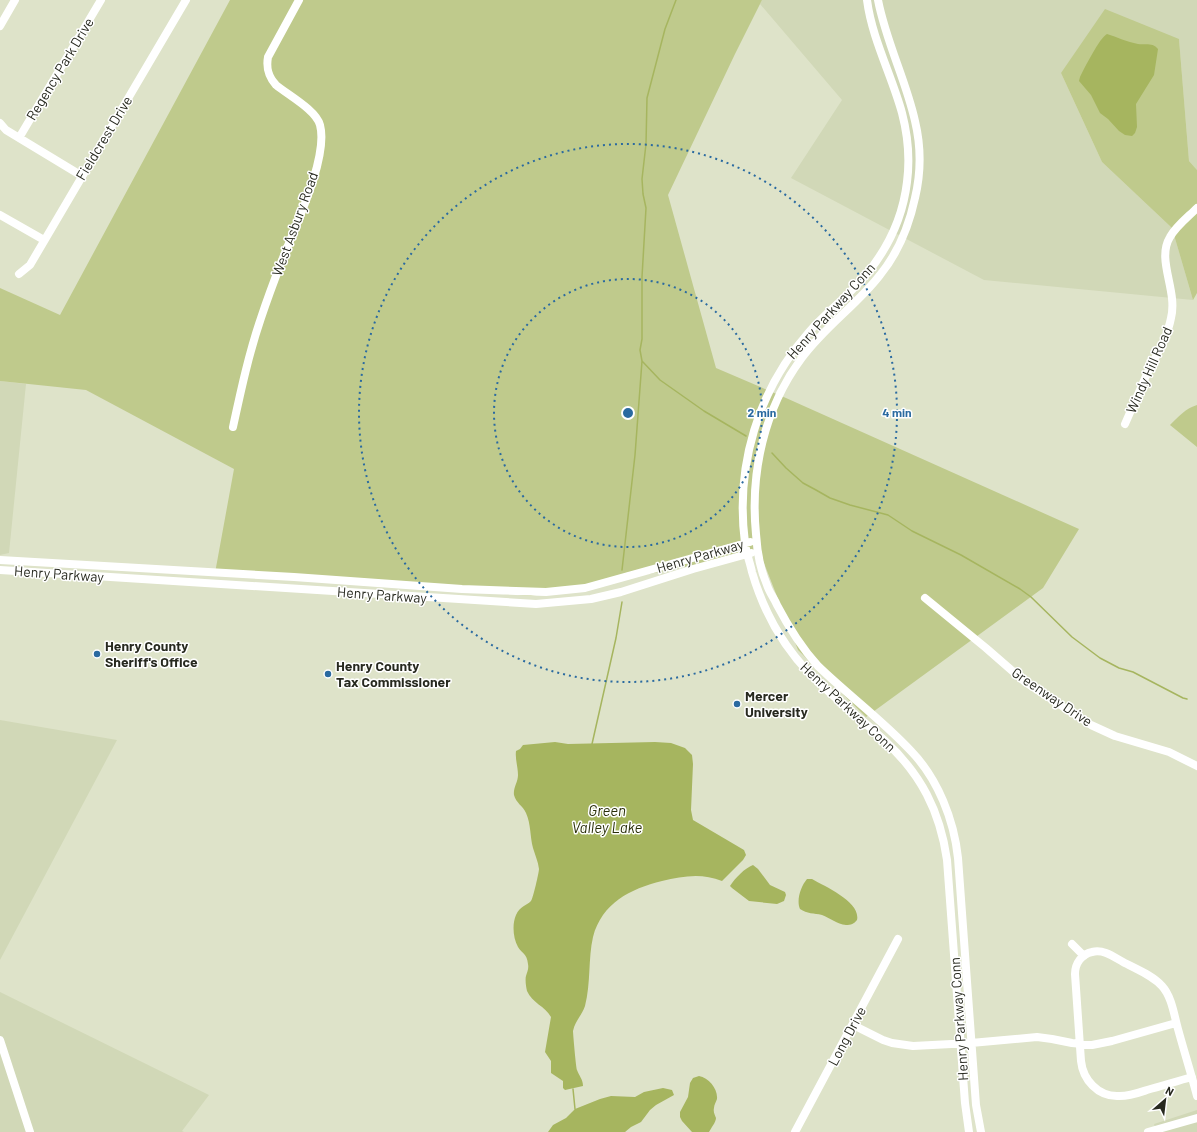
<svg xmlns="http://www.w3.org/2000/svg" width="1197" height="1132" font-family="Barlow,sans-serif">
	<style>
		.built { fill: #d1d8b7 }
		.green { fill: #bfca8c }
		.water { fill: #a6b55f }
		.lines { fill: none; stroke-linecap: round; stroke-linejoin: round }
		.stream { stroke: #a6b55f; stroke-width: 1.5 }
		.minor { stroke: #fff; stroke-width: 8 }
		.ring { fill: none; stroke: #2a6aa0; stroke-width: 2; stroke-dasharray: 2 4 }
		.poi-dot { fill: #2a6aa0; stroke: #fff; stroke-width: 1.5 }
		.labels { text-anchor: middle; stroke-width: 3; stroke-linejoin: round; paint-order: stroke }
		.street-label { font-size: 14px; fill: #27291f; stroke: #fff }
		.poi-label { font-size: 14px; font-weight: bold; fill: #27291f; stroke: #fff; text-anchor: start }
		.water-label { font-size: 15px; font-style: italic; fill: #2a2f09; stroke: #fff }
		.centre { fill: #2a6aa0; stroke: #fff; stroke-width: 2 }
		.ring-label { font-size: 12px; text-anchor: middle; font-weight: bold; fill: #2a6aa0; stroke: #fff; stroke-width: 3; stroke-linejoin: round; paint-order: stroke }
	</style>
	<rect width="100%" height="100%" fill="#dee3c9"/>
	<!-- built -->
	<path class="built" d="M762,0H1197V170L1189,161L1179,39L1061,73L1102,162L1172,228L1193,300L984,280L791,178L842,100L760,4Z
		M0,381L26,384L9,553L0,555Z
		M0,720L117,740L0,960Z
		M0,992L209,1095L182,1131L184,1132H0Z
		M1197,1110V1132H1157L1154,1124Z"/>
	<!-- green -->
	<path class="green" d="M230,0H762L735,54L668,195L716,368L786,398L1079,529L1043,588L866,717L798,650L760,553L531,596L215,573L234,469L86,390L0,381V288L60,315Z
		M1105,9L1179,39L1189,161L1197,170V293L1193,300L1172,228L1102,162L1061,73Z
		M1197,405V447L1170,425C1178,417 1186,408 1197,405Z"/>
	<!-- water -->
	<path class="water" d="M1107,34C1117,37 1127,42 1138,44C1145,45 1153,42 1158,49L1154,75L1136,104L1137,127L1135,133L1132,136L1125,135L1119,131L1108,119L1100,113L1091,95L1079,81L1080,77C1084,69 1100,37 1107,34Z
		M555,742L568,744L655,742L671,743L685,748L692,755L693,764L691,810L693,820L744,850L746,855L743,860L722,881C702,873 683,876 662,881C630,889 602,903 593,937C588,959 591,983 585,1006C582,1015 575,1021 573,1031C573,1033 576,1068 577,1070C579,1076 583,1079 583,1086L565,1090L563,1088V1081L551,1073V1061L545,1052L551,1017C545,1006 532,1003 527,991C526,987 525,979 526,976C527,972 529,969 528,964C527,953 522,954 518,947C513,938 512,924 516,915C520,906 526,906 531,901C533,899 539,872 539,869C538,861 535,855 533,848C530,837 531,824 526,813C523,806 516,803 514,795C513,788 518,782 518,775C518,767 515,759 516,751L520,749L523,745Z
		M753,865L758,869L770,885L785,892L786,895L784,901L777,904L749,901L732,888L730,886C735,878 745,868 753,865Z
		M807,879H812C826,887 861,902 857,920C854,924 851,925 846,925C837,924 830,918 822,915C814,913 807,914 800,909C796,900 801,886 807,879Z
		M699,1076C709,1078 718,1089 717,1099C716,1102 714,1105 714,1108C713,1112 715,1115 716,1118C716,1122 711,1128 709,1132H692L682,1121L680,1117V1112L688,1097L690,1083L693,1078Z
		M663,1088L672,1090L674,1095L656,1105L650,1110L641,1122L631,1127L625,1132H548L553,1125L566,1118L575,1109L600,1099L611,1096L635,1097L644,1092Z"/>
	<g class="lines">
		<!-- stream -->
		<path class="stream" d="M642,361L660,380L704,411L746,436
			M772,453L786,468L803,483L816,490L830,498L850,505L888,515L912,531L961,555L1020,589L1031,597L1072,637L1100,658L1119,668L1133,672L1183,698L1187,699
			M622,570L635,455L642,361L640,350L642,339V277L646,208L643,194L642,179L646,144L647,98L665,29L676,0
			M592,744L616,638L622,602
			M573,1089L575,1109"/>
		<!-- minor -->
		<path class="minor" d="M867,0C872,39 892,76 902,113C908,136 910,159 907,182C902,224 881,261 852,290C838,304 822,317 809,332C758,390 735,466 745,543C746,553 750,562 752,572C763,610 782,645 810,674C833,698 860,717 884,740C921,774 940,811 947,860L965,1103L969,1132
			M878,0C886,42 906,80 915,121C921,146 921,173 915,198C909,226 898,253 880,275C857,305 824,327 801,359C764,409 750,473 756,534C757,551 760,569 767,585C769,592 774,598 777,605C789,628 801,647 818,666C848,695 882,720 911,751C938,779 954,820 958,858L976,1105L981,1132
			M0,26L15,0
			M0,123L6,130L82,176
			M19,138L101,0
			M0,215L44,240
			M19,274L30,265L186,0
			M1125,424C1132,408 1139,392 1146,376C1155,357 1167,339 1171,318C1178,290 1156,260 1170,237C1176,226 1188,217 1197,208
			M233,427C241,390 249,353 261,318C267,300 274,281 281,263C293,231 329,158 320,125C316,110 288,95 276,85C268,76 266,68 268,57L299,0
			M0,560L294,577L462,589L546,592L585,588L750,542
			M0,570L536,604L591,599L621,592L693,569L751,553
			M925,598L986,648L1025,682L1091,725L1115,736L1169,752L1197,766
			M1072,944L1084,956
			M853,1025L883,1040L892,1043L913,1046L971,1043L1037,1037L1052,1039L1072,1043L1092,1045L1112,1041L1176,1023
			M0,1040L30,1132
			M1192,1077C1177,1081 1162,1086 1147,1090C1138,1093 1127,1097 1117,1096C1098,1096 1083,1080 1081,1061L1075,974C1075,963 1082,954 1092,952C1104,949 1114,957 1123,962C1136,969 1152,975 1162,986C1172,997 1174,1015 1178,1029C1184,1051 1191,1073 1197,1096
			M795,1132L898,939
			M1148,1132L1197,1118"/>
	</g>
	<!-- distance rings -->
	<g class="ring">
		<circle cx="628" cy="413" r="134"/>
		<circle cx="628" cy="413" r="269"/>
	</g>
	<!-- markers -->
	<g class="poi-dot">
		<circle cx="97" cy="654" r="4"/>
		<circle cx="328" cy="674" r="4"/>
		<circle cx="737" cy="704" r="4"/>
	</g>
	<g class="labels">
		<!-- street labels -->
		<g class="street-label">
			<text transform="translate(60 69) rotate(-59)" y="5">Regency Park Drive</text>
			<text transform="translate(104 138) rotate(-59)" y="5">Fieldcrest Drive</text>
			<text transform="translate(295 224) rotate(-70)" y="5">West Asbury Road</text>
			<text transform="translate(831 311) rotate(-48)" y="5">Henry Parkway Conn</text>
			<text transform="translate(1149 370) rotate(-66)" y="5">Windy Hill Road</text>
			<text transform="translate(700 556) rotate(-16)" y="5">Henry Parkway</text>
			<text transform="translate(59 574) rotate(4)" y="5">Henry Parkway</text>
			<text transform="translate(382 595) rotate(4)" y="5">Henry Parkway</text>
			<text transform="translate(1052 697) rotate(34)" y="5">Greenway Drive</text>
			<text transform="translate(848 707) rotate(43)" y="5">Henry Parkway Conn</text>
			<text transform="translate(959 1019) rotate(-94)" y="5">Henry Parkway Conn</text>
			<text transform="translate(847 1036) rotate(-62)" y="5">Long Drive</text>
		</g>
		<!-- poi labels -->
		<g class="poi-label">
			<text x="105" y="651">Henry County<tspan x="105" dy="16">Sheriff's Office</tspan></text>
			<text x="336" y="671">Henry County<tspan x="336" dy="16">Tax Commissioner</tspan></text>
			<text x="745" y="701">Mercer<tspan x="745" dy="16">University</tspan></text>
		</g>
		<!-- water labels -->
		<g class="water-label">
			<text x="607" y="816">Green<tspan x="607" dy="17">Valley Lake</tspan></text>
		</g>
	</g>
	<circle cx="628" cy="413" r="6" class="centre"/>
	<g class="ring-label">
		<text x="762" y="417">2 min</text>
		<text x="897" y="417">4 min</text>
	</g>
	<!-- north arrow -->
	<g transform="translate(1165 1100) rotate(28)" stroke="#ffffff" stroke-width="3" paint-order="stroke">
	<path d="M0-3L7 15L0 10L-7 15Z" fill="#27291f"/>
	<text y="-6" font-size="11" font-weight="bold" text-anchor="middle" fill="#27291f">N</text>
	</g>
</svg>
